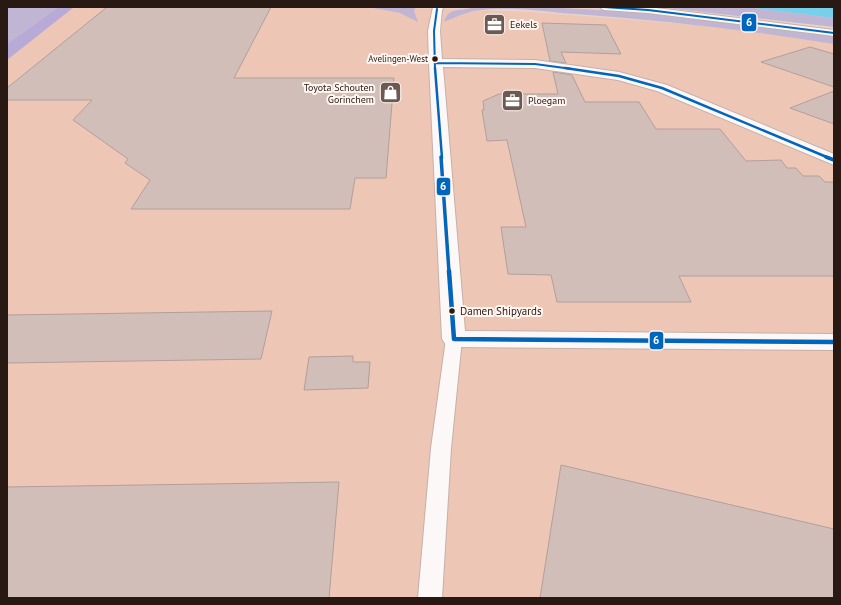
<svg xmlns="http://www.w3.org/2000/svg" width="841" height="605" font-family="'PT Sans',sans-serif">
	<style>
		.built { fill: #edc6b6 }
		.green { fill: #c0b5d3 }
		.forest { fill: #b7aad7 }
		.water { fill: #76cfeb }
		.building { fill: #d1beb9; stroke: #b29f9a }
		.lines { fill: none; stroke-linecap: round; stroke-linejoin: round }
		.service-casing { stroke: #c4b1a9; stroke-width: 2 }
		.minor-casing { stroke: #c4b1a9; stroke-width: 2 }
		.tertiary-casing { stroke: #c4b1a9; stroke-width: 2 }
		.path { stroke: #dcd5d1; stroke-width: 1.5; stroke-dasharray: 0.5 1.5; stroke-linecap: butt }
		.service { fill: #fcf8f7; fill-rule: evenodd }
		.minor { fill: #fcf8f7; fill-rule: evenodd }
		.tertiary { fill: #fcf8f7; fill-rule: evenodd }
		.bus-1-far3-casing { stroke: #fff6f2; stroke-width: 3.5 }
		.bus-1-far2-casing { stroke: #fff6f2; stroke-width: 4.5 }
		.bus-1-far1-casing { stroke: #fff6f2; stroke-width: 6 }
		.bus-1-casing { stroke: #fff6f2; stroke-width: 8 }
		.bus-1-far3 { stroke: #0065bd; stroke-width: 2 }
		.bus-1-far2 { stroke: #0065bd; stroke-width: 2.5 }
		.bus-1-far1 { stroke: #0065bd; stroke-width: 3.5 }
		.bus-1 { stroke: #0065bd; stroke-width: 4.5 }
		.bus-dot { fill: #281912; stroke: #fff6f2; stroke-width: 1.5 }
		.labels { text-anchor: middle; stroke-width: 4; stroke-linejoin: round; paint-order: stroke }
		.far-bus-label { font-size: 9px; fill: #281912; stroke: #fff6f2; text-anchor: end }
		.far-poi-label { font-size: 10px; fill: #281912; stroke: #fff6f2; text-anchor: start }
		.bus-label { font-size: 11px; fill: #281912; stroke: #fff6f2; text-anchor: start }
		.line-badge { stroke: #fff6f2; stroke-width: 1.5 }
		.badge-label { font-size: 11px; text-anchor: middle; font-weight: bold; fill: #fff }
	</style>
	<rect width="100%" height="100%" fill="#ead2c8"/>
	<!-- built -->
	<path class="built" d="M74,7H371L530,12L738,28L834,40V598H7V56Z"/>
	<!-- green -->
	<path class="green" d="M7,7H58L7,44Z
		M368,7H416L414,11L418,22L400,13Z
		M474,7H547L635,12L834,36V44C748,30 662,20 575,14C545,12 510,6 481,10C468,11 456,17 444,22C449,6 461,12 474,7Z
		M658,7H747L834,18V27Z"/>
	<!-- forest -->
	<path class="forest" d="M58,7H74L7,60V44Z"/>
	<!-- water -->
	<path class="water" d="M747,7H834V18Z"/>
	<!-- building -->
	<path class="building" d="M107,7H271L234,78H394L386,178H355L350,209H131L150,180L125,163L128,159L73,120L92,100H7V88Z
		M542,23L606,25L621,54L561,52L566,63L550,61Z
		M810,47L834,54V87L761,62Z
		M553,72L572,75L585,102H639L656,129H720L746,161L781,160L787,168H796L803,176H819L825,182H834V276H679L691,302H557L551,275L508,274L501,227H526L507,140L487,141L482,110H484L483,101L499,94H558Z
		M834,91V124L790,108Z
		M272,311L261,359L7,363V315Z
		M353,356V362H370L368,388L304,390L309,357Z
		M561,465L834,529V598H540Z
		M339,482L329,598H7V487Z"/>
	<g class="lines">
		<defs>
			<path id="service" d="M454,334L460,335L462,339L451,448L442,598H418L431,448L446,339L448,335Z"/>
			<path id="minor" d="M433,7H444L442,10L440,31L442,59L535,60L619,72L667,85L834,154V165L657,91L618,80L535,68L443,67L465,331L834,334V350L454,347L446,345L442,339L429,63L428,31Z"/>
			<path id="tertiary" d="M599,7H648L834,30V36L648,13L604,10Z"/>
		</defs>
		<!-- service casing -->
		<use href="#service" class="service-casing"/>
		<!-- minor casing -->
		<use href="#minor" class="minor-casing"/>
		<!-- tertiary casing -->
		<use href="#tertiary" class="tertiary-casing"/>
		<!-- path -->
		<path class="path" d="M408,7L417,8
			M555,7L585,9
			M458,9L465,7"/>
		<!-- service -->
		<use href="#service" class="service"/>
		<!-- minor -->
		<use href="#minor" class="minor"/>
		<!-- tertiary -->
		<use href="#tertiary" class="tertiary"/>
		<defs>
			<path id="bus-1-far3" d="M604,7L648,10L834,33
				M435,63L535,64L572,69
				M435,69L434,31L437,9"/>
			<path id="bus-1-far2" d="M435,68L442,158
				M565,68L619,76L662,88L829,158"/>
			<path id="bus-1-far1" d="M441,157L449,272
				M826,157L834,160"/>
			<path id="bus-1" d="M449,271L454,339L834,342"/>
		</defs>
		<!-- bus-1-far3 casing -->
		<use href="#bus-1-far3" class="bus-1-far3-casing"/>
		<!-- bus-1-far2 casing -->
		<use href="#bus-1-far2" class="bus-1-far2-casing"/>
		<!-- bus-1-far1 casing -->
		<use href="#bus-1-far1" class="bus-1-far1-casing"/>
		<!-- bus-1 casing -->
		<use href="#bus-1" class="bus-1-casing"/>
		<!-- bus-1-far3 -->
		<use href="#bus-1-far3" class="bus-1-far3"/>
		<!-- bus-1-far2 -->
		<use href="#bus-1-far2" class="bus-1-far2"/>
		<!-- bus-1-far1 -->
		<use href="#bus-1-far1" class="bus-1-far1"/>
		<!-- bus-1 -->
		<use href="#bus-1" class="bus-1"/>
	</g>
	<!-- icons -->
	<defs>
		<symbol id="office-square" viewBox="-11 -11 22 22"><rect x="-9" y="-9" width="18" height="18" rx="4" fill="#6c5a52" stroke="#fff6f2"/><path d="M-6-3h4V-5.5h4V-3h4V5H-6ZM-1-4.5V-3h2v-1.5ZM-6 0V1H6V0Z" fill="#fff"/></symbol>
		<symbol id="shop-square" viewBox="-11 -11 22 22"><rect x="-9" y="-9" width="18" height="18" rx="4" fill="#6c5a52" stroke="#fff6f2"/><path d="M-5-2.5h2.3a2.7 3.5 0 0 1 5.4 0H5L5.5 6h-11ZM-1.5-2.5h3a1.5 2.3 0 0 0-3 0Z" fill="#fff"/></symbol>
	</defs>
	<g fill-rule="evenodd">
		<use href="#office-square" x="482" y="12" width="25" height="25"/>
		<use href="#shop-square" x="378" y="80" width="25" height="25"/>
		<use href="#office-square" x="500" y="88" width="25" height="25"/>
	</g>
	<!-- markers -->
	<g class="bus-dot">
		<circle cx="435" cy="59" r="3.5"/>
		<circle cx="452" cy="311" r="3.5"/>
	</g>
	<g class="labels">
		<!-- far-bus labels -->
		<g class="far-bus-label">
			<text x="428" y="62">Avelingen-West</text>
		</g>
		<!-- far-poi labels -->
		<g class="far-poi-label">
			<text x="510" y="28">Eekels</text>
			<text x="374" y="91" text-anchor="end">Toyota Schouten<tspan x="374" dy="12">Gorinchem</tspan></text>
			<text x="528" y="104">Ploegam</text>
		</g>
		<!-- bus labels -->
		<g class="bus-label">
			<text x="460" y="315">Damen Shipyards</text>
		</g>
	</g>
	<g class="line-badge">
		<rect x="741" y="13" width="16" height="19" rx="4" fill="#0065bd"/>
		<rect x="436" y="177" width="15" height="19" rx="4" fill="#0065bd"/>
		<rect x="649" y="331" width="15" height="19" rx="4" fill="#0065bd"/>
	</g>
	<g class="badge-label">
		<text x="749" y="26">6</text>
		<text x="443" y="190">6</text>
		<text x="656" y="344">6</text>
	</g>
	<!-- border -->
	<rect width="841" height="605" fill="none" stroke="#281912" stroke-width="16"/>
</svg>
